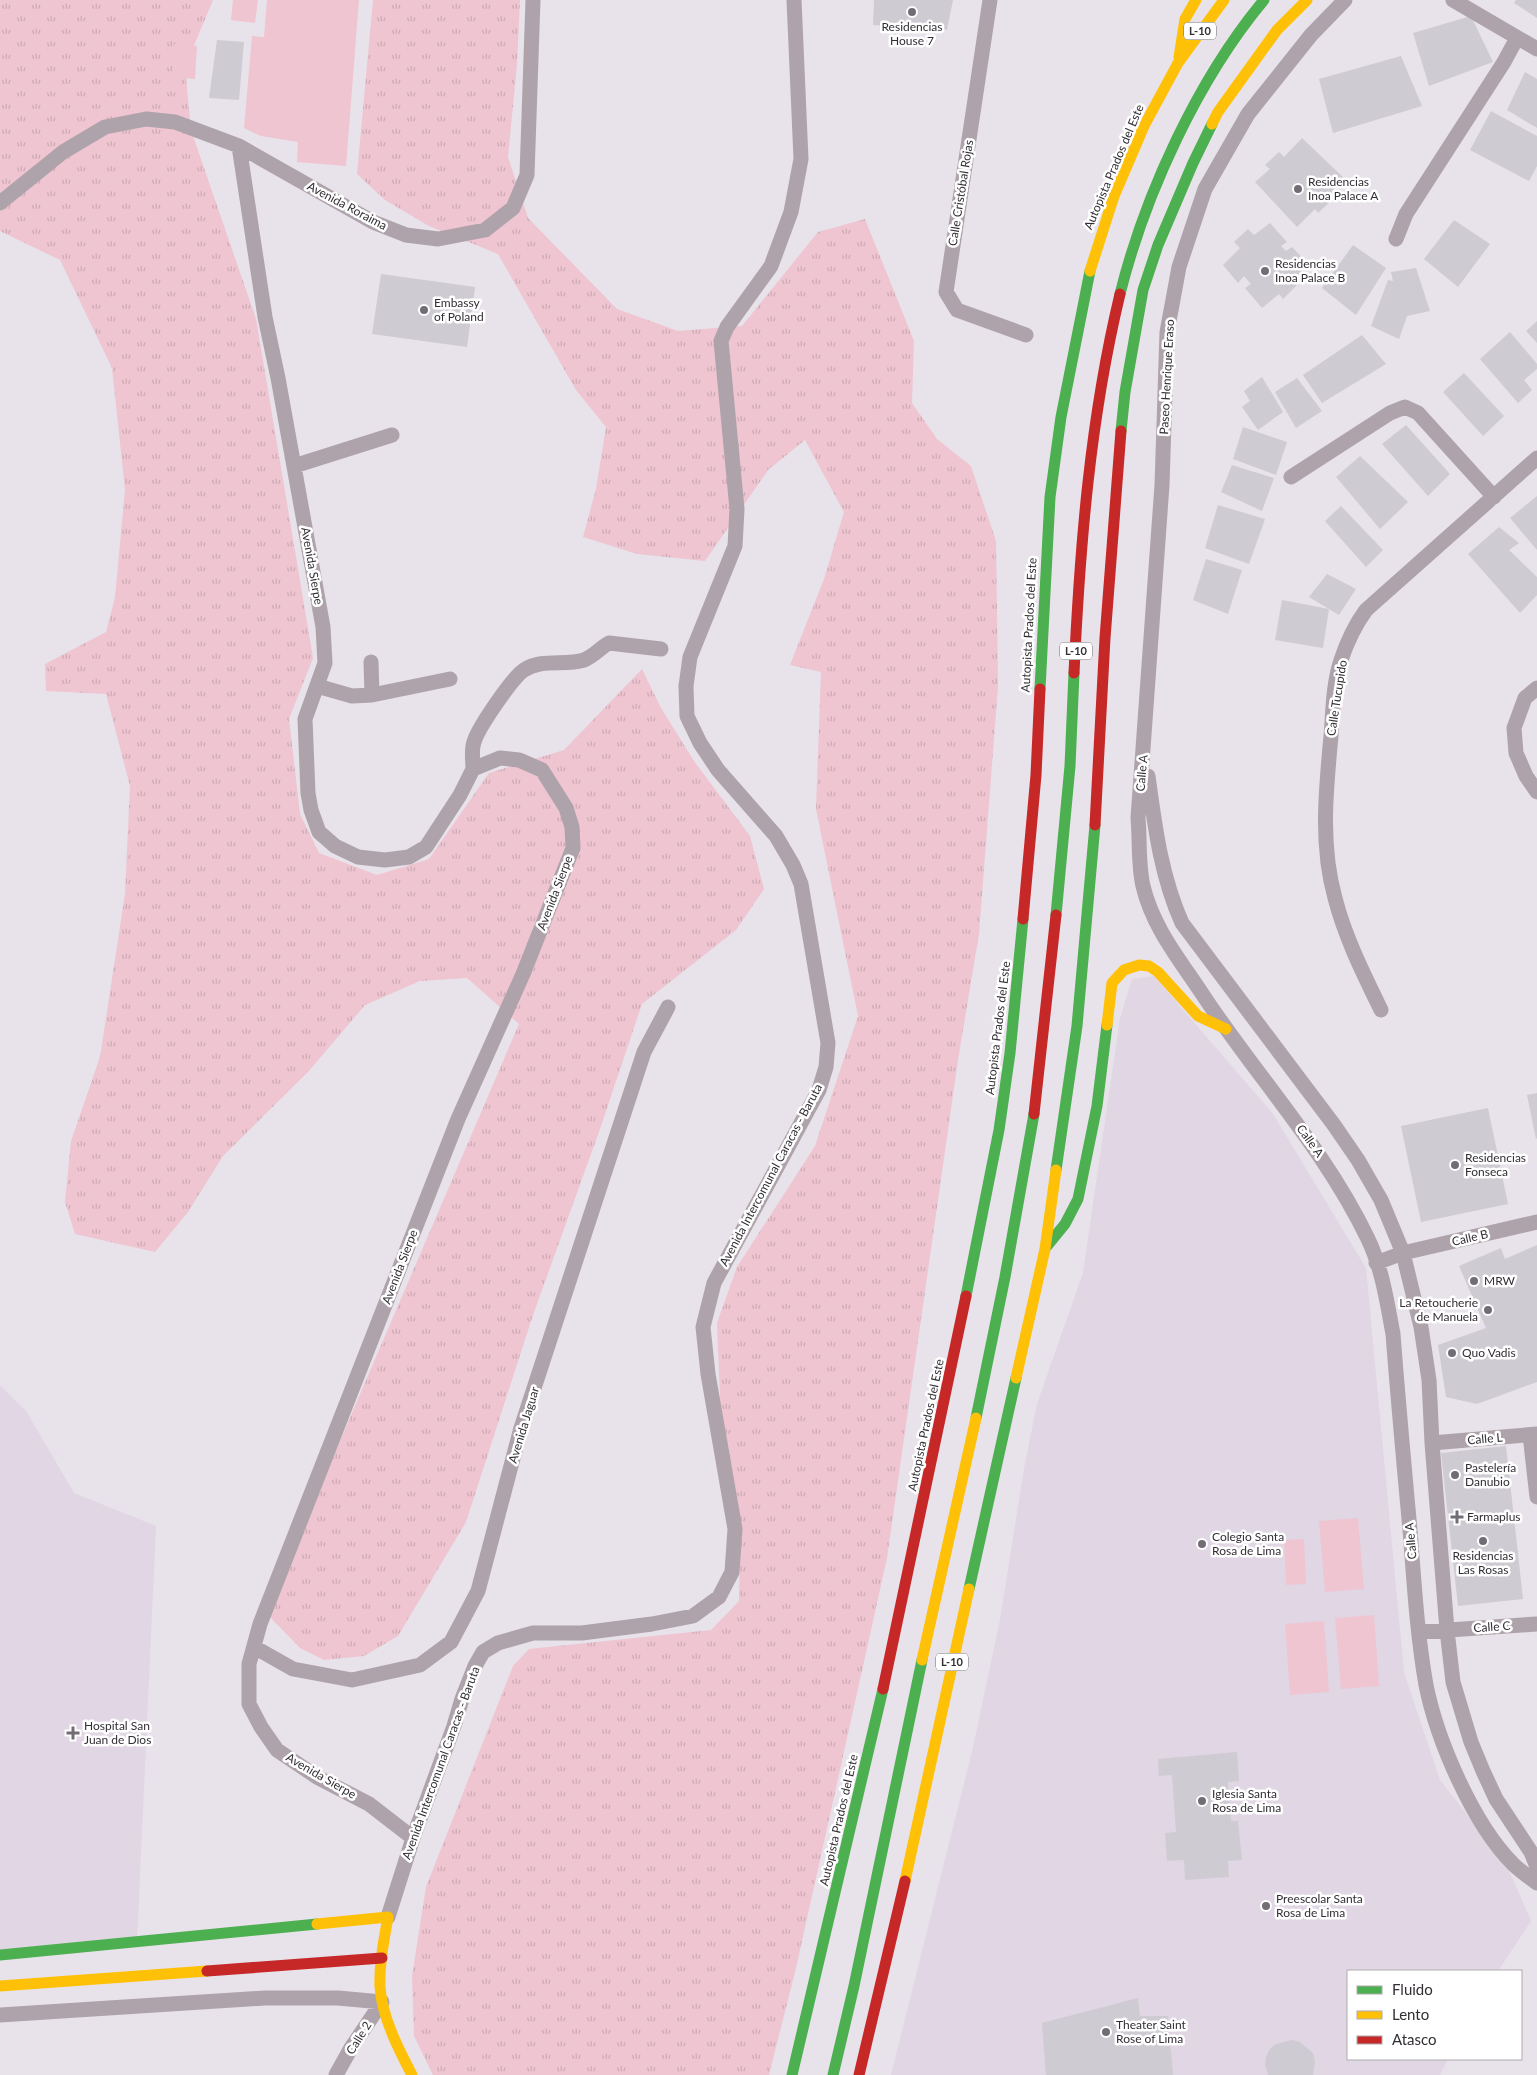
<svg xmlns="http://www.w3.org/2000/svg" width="1537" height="2075" font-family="Lato,sans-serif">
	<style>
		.built { fill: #e0d6e4 }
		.grass { fill: url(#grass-tufts) }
		.park { fill: #eec5d1 }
		.building { fill: #cfcbd2 }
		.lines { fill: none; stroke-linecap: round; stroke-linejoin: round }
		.street { stroke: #aea3aa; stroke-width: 15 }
		.fast { stroke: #4caf50; stroke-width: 11 }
		.slow { stroke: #ffc107; stroke-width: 11 }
		.jam { stroke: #c62828; stroke-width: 11 }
		.poi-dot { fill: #726d74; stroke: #fff; stroke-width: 2 }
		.labels { text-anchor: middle; stroke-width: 5; stroke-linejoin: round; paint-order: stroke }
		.shield { fill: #fff; stroke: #706d71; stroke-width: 1 }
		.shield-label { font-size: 11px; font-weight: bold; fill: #322e34 }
		.poi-label { font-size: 12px; fill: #322e34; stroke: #fff; text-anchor: start }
		.street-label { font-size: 12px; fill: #322e34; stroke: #fff }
	</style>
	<defs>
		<pattern id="grass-tufts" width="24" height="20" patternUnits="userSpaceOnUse" patternTransform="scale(1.25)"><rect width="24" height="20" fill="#eec5d1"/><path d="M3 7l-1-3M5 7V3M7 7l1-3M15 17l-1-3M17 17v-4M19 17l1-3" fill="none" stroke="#cdaab4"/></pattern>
	</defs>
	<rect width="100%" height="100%" fill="#e8e2ea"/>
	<!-- built -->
	<path class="built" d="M1154,976L1273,1114L1366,1268L1404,1673L1440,1780L1507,1866L1531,1921L1498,1971H1348V2059H1448L1440,2075H891L972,1752L1000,1620L1024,1469L1037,1404L1083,1273L1120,1018L1132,979Z
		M0,1385L26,1411L74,1493L156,1526L137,1941L0,1952Z"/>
	<!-- grass -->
	<path class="grass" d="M0,0H213L185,67L191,130L256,319L313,658L289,719L300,814L319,853L377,875L429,859L489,773L564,750L642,669L661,708L694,761L750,836L764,889L736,930L642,1004L600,1129L533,1315L466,1522L398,1636L364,1656L324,1660L300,1648L266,1613L519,1024L467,978L420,981L365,1005L308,1072L223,1156L188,1212L155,1252L75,1234L65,1202L71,1141L100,1057L125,894L130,786L106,694L46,691L45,664L106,632L115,597L125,490L112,368L60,260L0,231Z
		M373,0H520L517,64L508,157L528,218L617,309L678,331L742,326L818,232L865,219L914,341L912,403L937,439L971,466L996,541L998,686L979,934L958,1060L887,1558L796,1968L769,2075H433L414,2036L412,1976L426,1887L513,1666L529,1649L711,1630L739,1601L740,1528L721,1422L717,1323L737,1267L815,1146L858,1016L816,809L821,672L790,665L824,579L844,512L805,440L768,470L705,561L637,554L583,537L596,489L606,427L576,390L498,254L429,226L385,200L357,174Z"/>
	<!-- park -->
	<path class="park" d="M233,0H258L255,23L231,20Z
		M267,0H359L346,166L297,162L298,142L261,136L244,128L252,36L264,37Z
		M174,44L197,46L195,79L172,77Z
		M1358,1518L1364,1589L1325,1592L1319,1521Z
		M1304,1539L1306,1584L1286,1585L1284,1540Z
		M1374,1615L1379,1686L1341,1689L1335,1618Z
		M1324,1621L1329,1692L1290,1695L1285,1624Z"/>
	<!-- building -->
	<path class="building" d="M874,0H953L947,30L873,25Z
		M1516,0H1537V18L1514,3Z
		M1471,16L1493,62L1429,86L1413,33Z
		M217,40L244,42L239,100L209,98Z
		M1401,56L1422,106L1333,133L1319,79Z
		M1525,72L1537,79V128L1507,110Z
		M1491,111L1537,136V166L1529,181L1470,150Z
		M1302,138L1345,179L1329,195L1332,200L1318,213L1315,209L1297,227L1255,182L1270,169L1265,165L1279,152L1284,157Z
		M1454,220L1490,244L1458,287L1424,259Z
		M1270,223L1287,242L1281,246L1286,251L1292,247L1309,265L1294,278L1297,285L1283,299L1279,294L1262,308L1245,288L1251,284L1244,276L1238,283L1223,265L1240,248L1234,242L1248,229L1254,235Z
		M1353,245L1386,268L1356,315L1322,288Z
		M1416,268L1430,311L1407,316L1399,339L1371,326L1388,280L1393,281L1391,272Z
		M381,274L475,287L467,347L372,334Z
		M1537,321V343L1526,331Z
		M1510,332L1537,364V369L1524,380L1532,390L1518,403L1480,359Z
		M1362,335L1386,364L1322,403L1303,375Z
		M1464,373L1504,416L1483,436L1443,392Z
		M1262,377L1283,412L1258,430L1242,407L1250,401L1244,391Z
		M1297,378L1322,411L1296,428L1275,392Z
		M1406,425L1450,474L1428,496L1382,444Z
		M1243,427L1287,442L1276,475L1233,459Z
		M1360,456L1408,502L1380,529L1336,477Z
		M1232,465L1274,478L1262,511L1221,492Z
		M1537,496V550L1510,518Z
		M1218,505L1265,519L1249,564L1205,548Z
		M1341,506L1383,550L1366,567L1325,521Z
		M1499,527L1519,543L1509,550L1537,577V595L1520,613L1468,554Z
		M1206,559L1242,570L1228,614L1193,600Z
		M1327,574L1356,589L1339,615L1309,597Z
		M1282,600L1329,609L1323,648L1275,640Z
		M1537,1093V1138L1536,1139L1527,1095Z
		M1488,1108L1508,1204L1421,1222L1401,1126Z
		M1537,1245V1382L1477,1404L1446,1397L1438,1345L1486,1328L1459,1266L1501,1248L1505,1259Z
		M1506,1446L1523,1599L1458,1606L1441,1453Z
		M1237,1752L1239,1781L1228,1782L1231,1821H1238L1242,1860L1228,1861L1229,1877L1185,1880L1184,1860L1167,1861L1165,1833L1176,1832L1172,1775L1159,1776L1158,1759Z
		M1138,1998L1140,2016H1168L1173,2075H1046L1042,2023Z
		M1292,2040L1300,2042L1313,2053L1315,2061L1313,2075H1268L1265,2065L1266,2057L1270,2049L1276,2044Z"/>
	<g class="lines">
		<!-- street -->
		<path class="street" d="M990,0L946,292L957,310L1026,335
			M1345,0L1311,35L1248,114L1205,189L1179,267L1167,332L1162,485L1138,818C1140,841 1138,864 1143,886C1153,928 1180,960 1203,995C1257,1077 1325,1149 1368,1239C1382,1268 1387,1302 1393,1334C1398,1399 1404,1465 1410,1530C1414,1581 1417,1634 1426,1685C1437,1740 1473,1824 1513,1864C1520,1871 1529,1877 1537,1883
			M1453,0L1537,49
			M239,146L265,317L278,378L323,627L325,663L305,719L308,793L311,810L319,832L335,846L358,857L385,860L409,857L426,847L460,795L473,769L500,758L519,760L542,770L566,808L572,827L573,848L523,974L458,1119L260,1624L249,1664V1704L261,1727L277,1750L317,1777L369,1804L413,1838
			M0,203L63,152L105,127L146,119L175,122L239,146L373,222L406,235L438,239L485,230L513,208L527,175L533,0
			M1396,239L1406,214L1504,62L1517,38
			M294,466L392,435
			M1291,477L1390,413L1405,407L1418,413L1494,497
			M371,662L372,695
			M317,686L352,696L372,695L450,679
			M1537,688L1525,698L1514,728L1516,753L1526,776L1537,792
			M473,769C473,761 471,750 474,742C478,728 512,678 524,670C542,658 564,666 584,660C594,656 600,648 609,643L661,649
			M1148,776C1155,827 1161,876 1182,923L1334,1125L1358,1160L1381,1200L1403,1253L1421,1327L1429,1380L1432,1443L1447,1630L1453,1682L1471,1742L1483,1771L1496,1799L1531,1852L1537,1867
			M1381,1010C1363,973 1345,937 1335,898C1320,844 1326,790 1331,736C1333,711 1333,684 1341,660C1347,642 1355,625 1366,610L1537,458
			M1376,1263L1403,1253L1537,1222
			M1530,1435L1537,1497
			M1432,1443L1537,1434
			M1419,1632L1537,1624
			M254,1647L293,1669L352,1680L420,1665L451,1642L478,1591L521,1428L644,1052L668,1007
			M388,1917L413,1838L454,1726L462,1699L475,1666L483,1652L498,1643L533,1633H582L652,1624L693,1616L719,1597L732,1572L735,1529L708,1374L703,1327L714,1283L819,1090L826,1067L828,1043L801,884L793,865L776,836L718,770L700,743L687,716L686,686L690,657L735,546L737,509L721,341L727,327L771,266L791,212L801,159L794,0
			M0,2015L265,1998H338L382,2002L351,2048L336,2075"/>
		<!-- fast -->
		<path class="fast" d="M1120,294C1145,194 1198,79 1264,0
			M1121,431L1125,392L1143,290L1158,245L1193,163L1212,124
			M1040,689L1050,497L1061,417L1090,271
			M1056,915L1070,766L1074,673
			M1056,1170L1077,1026L1095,825
			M1047,1246L1065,1224L1078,1199L1097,1106L1107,1025
			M966,1296L999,1130L1010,1053L1023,919
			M976,1418L1005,1277L1034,1114
			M969,1589L1016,1378
			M0,1955L317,1924
			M792,2075L883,1689
			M833,2075L854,1986L922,1660"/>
		<!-- slow -->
		<path class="slow" d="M1179,57L1185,19L1196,0
			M1212,124L1218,112L1277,30L1307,0
			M1090,271L1114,196L1144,126L1178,63L1224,0
			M1107,1025L1112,983L1124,970L1139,965L1149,966L1158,972L1198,1016L1226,1029
			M1016,1378L1045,1249L1056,1170
			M922,1660L976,1418
			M905,1881L969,1589
			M317,1924L388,1917C384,1940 379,1964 380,1987C382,2017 398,2048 412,2075
			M0,1986L207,1971"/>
		<!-- jam -->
		<path class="jam" d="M1074,673C1080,545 1090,419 1120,294
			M1095,825L1105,638L1121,431
			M1023,919L1036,775L1040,689
			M1034,1114L1056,915
			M883,1689L966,1296
			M207,1971L382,1958
			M859,2075L905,1881"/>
	</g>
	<!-- markers -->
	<g class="poi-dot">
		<circle cx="912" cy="12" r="5"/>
		<circle cx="1298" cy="189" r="5"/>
		<circle cx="1265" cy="271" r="5"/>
		<circle cx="424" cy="310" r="5"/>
		<circle cx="1455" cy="1165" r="5"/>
		<circle cx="1474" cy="1281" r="5"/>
		<circle cx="1488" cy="1310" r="5"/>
		<circle cx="1452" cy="1353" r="5"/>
		<circle cx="1455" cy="1475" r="5"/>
		<path d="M1454.5 1509.5h5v5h5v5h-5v5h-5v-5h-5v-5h5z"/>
		<circle cx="1483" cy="1541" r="5"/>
		<circle cx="1202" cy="1544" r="5"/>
		<path d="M70.5 1725.5h5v5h5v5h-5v5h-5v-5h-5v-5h5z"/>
		<circle cx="1202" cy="1801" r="5"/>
		<circle cx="1266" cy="1906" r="5"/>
		<circle cx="1106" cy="2032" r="5"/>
	</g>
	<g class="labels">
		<!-- shield labels -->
		<g class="shield">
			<rect x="1184" y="22.5" width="32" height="17" rx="4"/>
			<rect x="1060" y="642.5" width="32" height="17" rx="4"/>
			<rect x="936" y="1653.5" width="32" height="17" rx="4"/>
		</g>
		<g class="shield-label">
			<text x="1200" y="35">L-10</text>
			<text x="1076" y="655">L-10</text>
			<text x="952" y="1666">L-10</text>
		</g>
		<!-- poi labels -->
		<g class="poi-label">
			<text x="912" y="31" text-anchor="middle">Residencias<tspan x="912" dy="14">House 7</tspan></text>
			<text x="1308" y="186">Residencias<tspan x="1308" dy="14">Inoa Palace A</tspan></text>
			<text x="1275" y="268">Residencias<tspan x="1275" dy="14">Inoa Palace B</tspan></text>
			<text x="434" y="307">Embassy<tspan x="434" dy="14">of Poland</tspan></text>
			<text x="1465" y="1162">Residencias<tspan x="1465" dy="14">Fonseca</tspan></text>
			<text x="1484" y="1285">MRW</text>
			<text x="1478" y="1307" text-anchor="end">La Retoucherie<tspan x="1478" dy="14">de Manuela</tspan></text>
			<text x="1462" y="1357">Quo Vadis</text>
			<text x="1465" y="1472">Pastelería<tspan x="1465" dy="14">Danubio</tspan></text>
			<text x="1467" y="1521">Farmaplus</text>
			<text x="1212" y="1541">Colegio Santa<tspan x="1212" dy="14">Rosa de Lima</tspan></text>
			<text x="1483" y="1560" text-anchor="middle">Residencias<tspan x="1483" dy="14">Las Rosas</tspan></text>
			<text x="84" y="1730">Hospital San<tspan x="84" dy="14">Juan de Dios</tspan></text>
			<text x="1212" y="1798">Iglesia Santa<tspan x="1212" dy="14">Rosa de Lima</tspan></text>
			<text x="1276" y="1903">Preescolar Santa<tspan x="1276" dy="14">Rosa de Lima</tspan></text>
			<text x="1116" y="2029">Theater Saint<tspan x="1116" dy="14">Rose of Lima</tspan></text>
		</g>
		<!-- street labels -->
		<g class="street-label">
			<text transform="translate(1114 167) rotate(-67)" y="4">Autopista Prados del Este</text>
			<text transform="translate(961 193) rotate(-81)" y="4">Calle Cristóbal Rojas</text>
			<text transform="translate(347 206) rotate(28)" y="4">Avenida Roraima</text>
			<text transform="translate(1167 377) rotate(-87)" y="4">Paseo Henrique Eraso</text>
			<text transform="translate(312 566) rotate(80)" y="4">Avenida Sierpe</text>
			<text transform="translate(1029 625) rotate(-87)" y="4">Autopista Prados del Este</text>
			<text transform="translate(1337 698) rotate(-81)" y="4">Calle Tucupido</text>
			<text transform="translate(1142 773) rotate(-85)" y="4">Calle A</text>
			<text transform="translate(555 893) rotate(-69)" y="4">Avenida Sierpe</text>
			<text transform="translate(998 1028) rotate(-83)" y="4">Autopista Prados del Este</text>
			<text transform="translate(1310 1141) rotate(54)" y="4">Calle A</text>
			<text transform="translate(771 1175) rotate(-62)" y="4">Avenida Intercomunal Caracas - Baruta</text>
			<text transform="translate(1470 1238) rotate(-13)" y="4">Calle B</text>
			<text transform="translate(400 1267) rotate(-69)" y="4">Avenida Sierpe</text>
			<text transform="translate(524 1425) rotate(-73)" y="4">Avenida Jaguar</text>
			<text transform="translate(926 1425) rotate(-78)" y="4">Autopista Prados del Este</text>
			<text transform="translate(1485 1439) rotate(-5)" y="4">Calle L</text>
			<text transform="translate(1411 1541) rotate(-95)" y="4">Calle A</text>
			<text transform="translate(1492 1627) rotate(-4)" y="4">Calle C</text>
			<text transform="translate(441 1763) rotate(-70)" y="4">Avenida Intercomunal Caracas - Baruta</text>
			<text transform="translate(321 1776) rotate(30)" y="4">Avenida Sierpe</text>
			<text transform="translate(839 1820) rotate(-77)" y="4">Autopista Prados del Este</text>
			<text transform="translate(359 2038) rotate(-58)" y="4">Calle 2</text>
		</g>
	</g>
	<!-- legend -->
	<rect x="1347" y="1970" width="175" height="90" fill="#ffffff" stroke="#adabae"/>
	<rect x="1357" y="1986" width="25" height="8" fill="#4caf50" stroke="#adabae"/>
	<text x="1392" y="1995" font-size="15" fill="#322e34">Fluido</text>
	<rect x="1357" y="2011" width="25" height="8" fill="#ffc107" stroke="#adabae"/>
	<text x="1392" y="2020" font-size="15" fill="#322e34">Lento</text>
	<rect x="1357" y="2036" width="25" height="8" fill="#c62828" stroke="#adabae"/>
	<text x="1392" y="2045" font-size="15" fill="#322e34">Atasco</text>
</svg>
